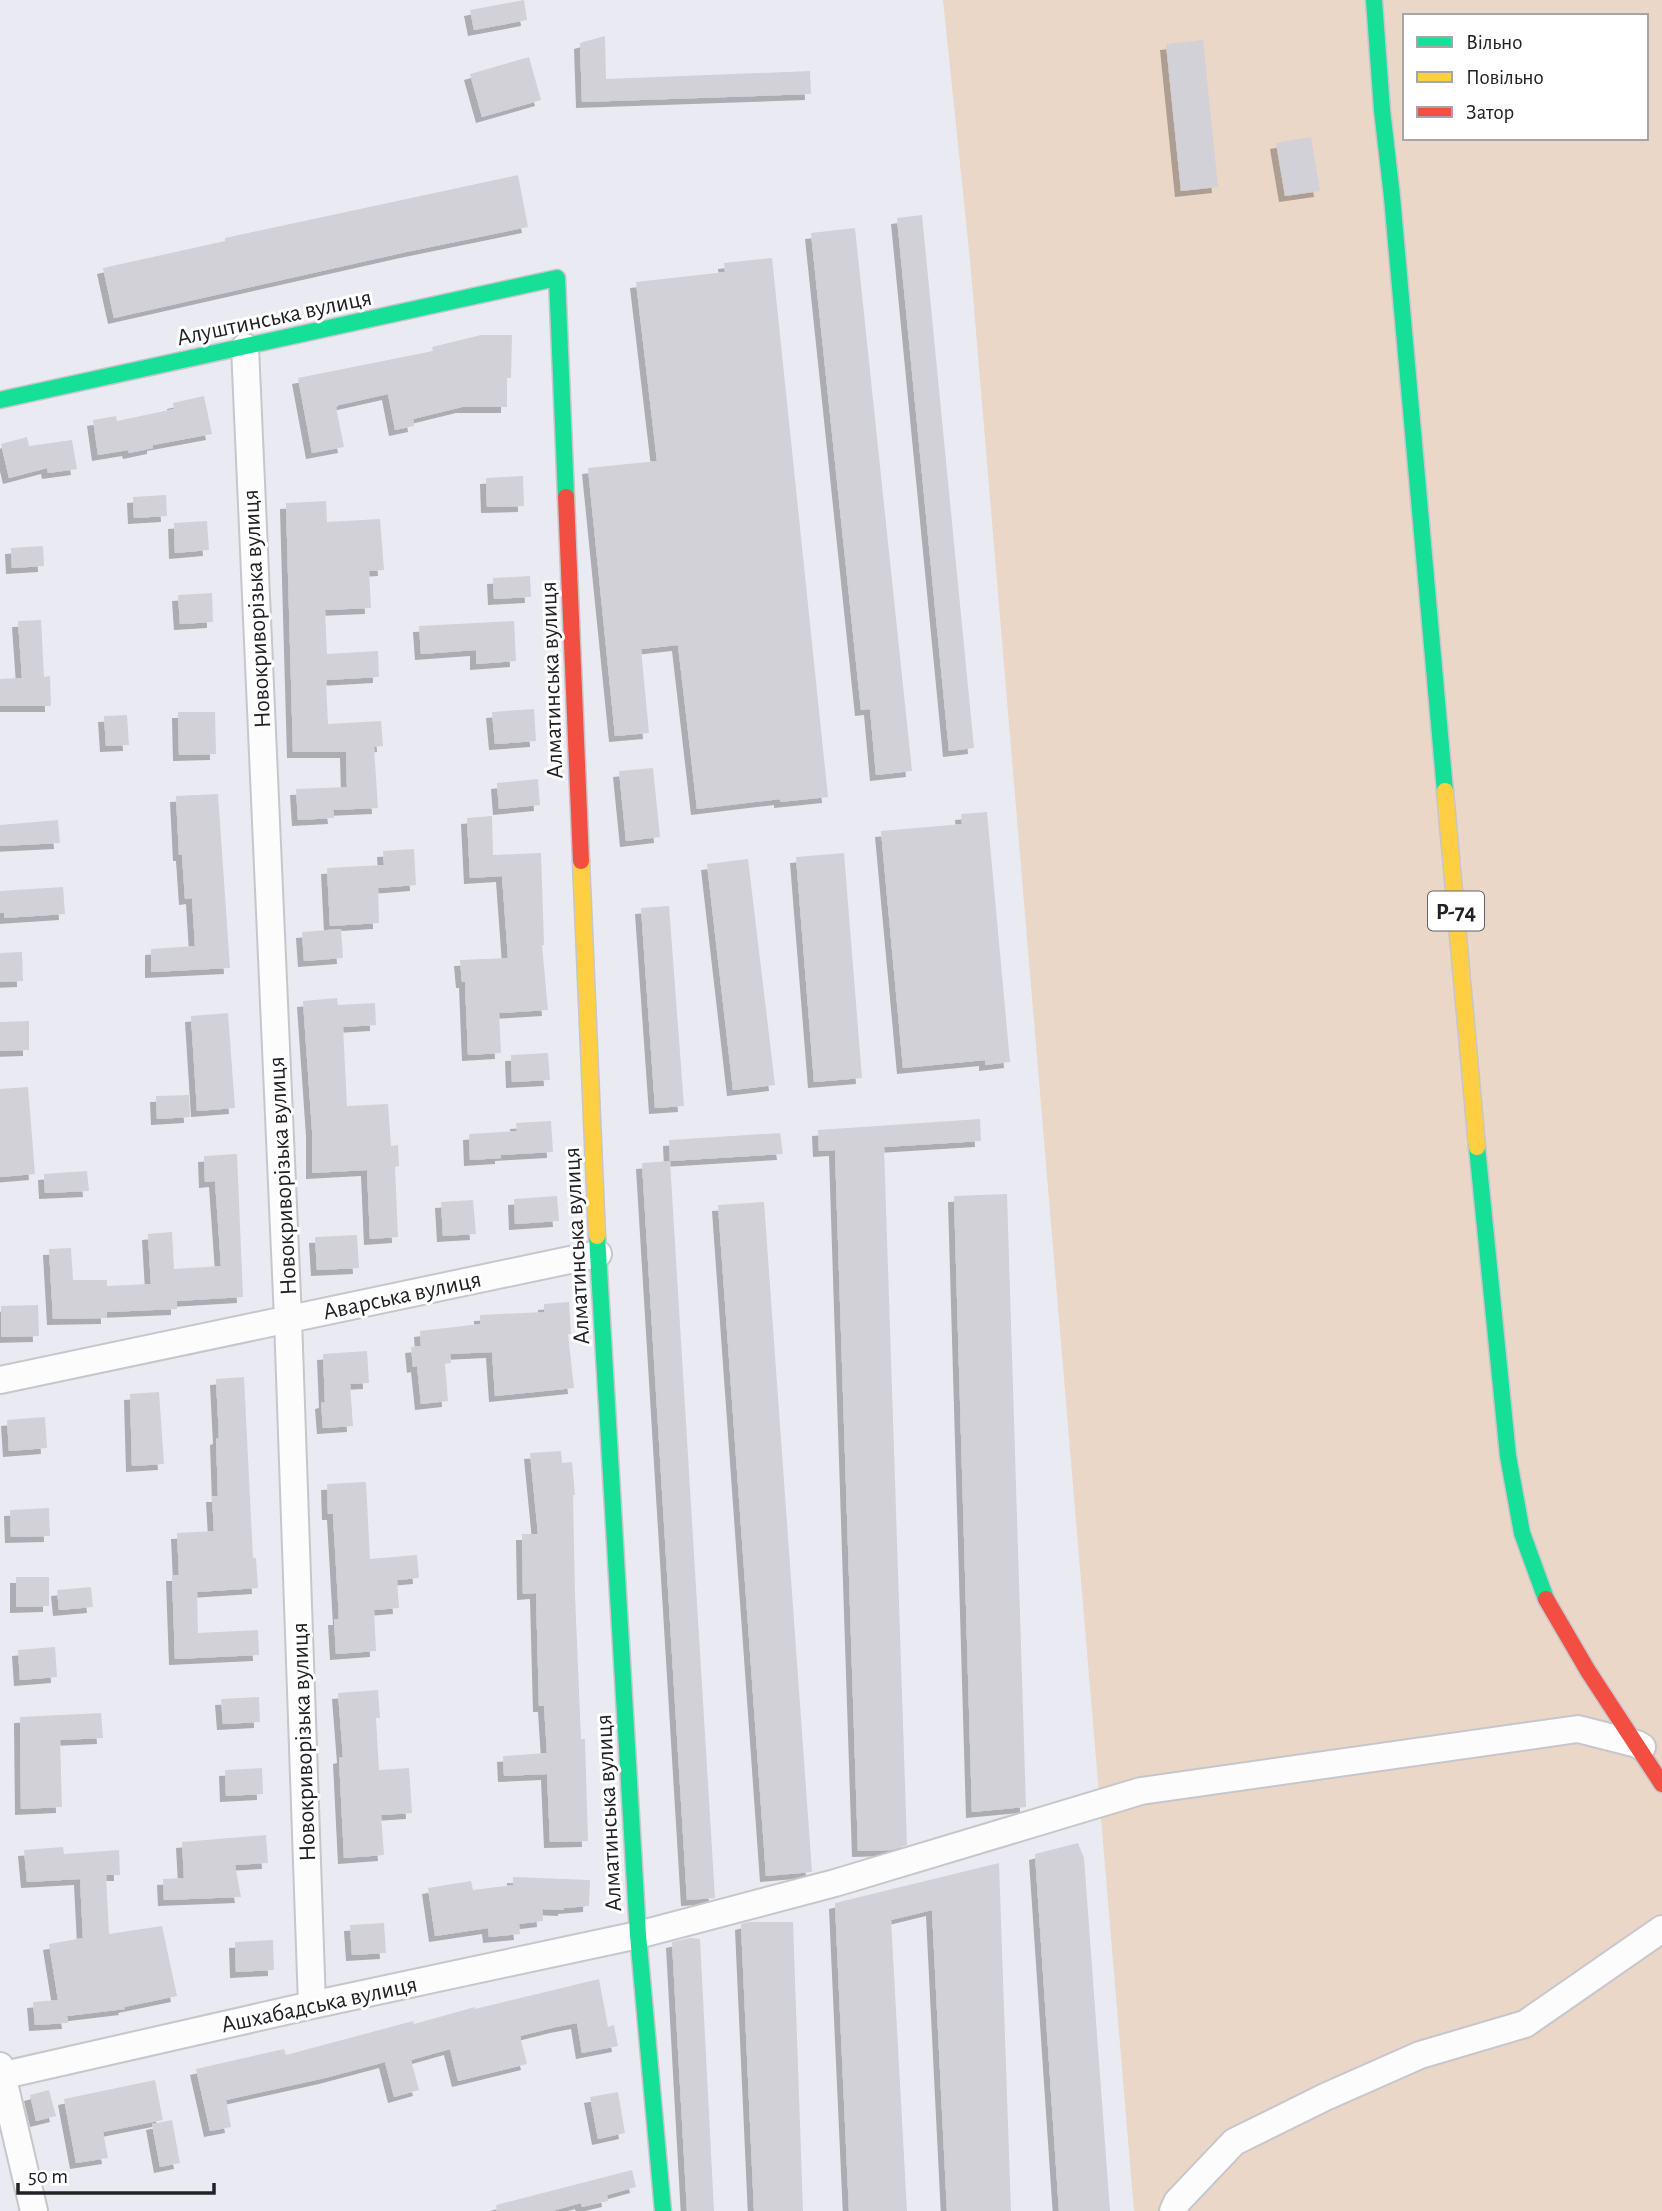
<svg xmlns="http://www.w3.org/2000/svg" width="1662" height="2211" font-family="'Alegreya Sans',sans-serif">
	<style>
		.green { fill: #ead7c7; fill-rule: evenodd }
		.building { fill: #d1d1d7; filter: url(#shadow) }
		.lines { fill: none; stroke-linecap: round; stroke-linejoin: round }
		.street-casing { stroke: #c6c6cc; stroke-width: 30 }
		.fast-casing { stroke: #c6c6cc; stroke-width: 19 }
		.slow-casing { stroke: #c6c6cc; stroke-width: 19 }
		.jam-casing { stroke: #c6c6cc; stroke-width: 19 }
		.street { stroke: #fcfcfd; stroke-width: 26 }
		.fast { stroke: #16e098; stroke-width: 16 }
		.slow { stroke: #ffcf43; stroke-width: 16 }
		.jam { stroke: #f24e42; stroke-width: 16 }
		.labels { text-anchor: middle; stroke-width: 6; stroke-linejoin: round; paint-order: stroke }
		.shield { fill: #fff; stroke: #646467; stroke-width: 2 }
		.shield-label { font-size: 23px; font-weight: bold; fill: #212126 }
		.street-label { font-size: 24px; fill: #212126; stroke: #fff }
	</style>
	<defs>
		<filter id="shadow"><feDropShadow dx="-6" dy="6" stdDeviation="0" flood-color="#0004"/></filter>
	</defs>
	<rect width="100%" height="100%" fill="#eaeaf2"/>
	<!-- green -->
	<path class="green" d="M943,0H1662V2211H1134L970,260ZM1405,16H1646V138H1405Z"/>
	<!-- building -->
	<path class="building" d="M524,0L527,20L474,30L470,10Z
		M605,36L606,79L810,71L811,94L582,102L580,43Z
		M1203,40L1218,187L1181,191L1166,44Z
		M529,57L541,100L482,117L470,74Z
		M1311,137L1320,191L1285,196L1276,143Z
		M518,175L528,227L406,252L114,318L103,268L225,241V238Z
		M922,215L974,748L949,751L897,218Z
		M855,228L912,771L876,775L870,709L861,710L811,233Z
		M772,258L828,797L780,802V799L697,809L678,645L641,649L649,733L615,736L588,468L657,461L636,282L725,272L724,263Z
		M481,335H512L511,378H507V407H462L413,419L414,426L395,430L388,394L339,405L336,407L344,447L312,453L298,378L433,351L432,347Z
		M204,396L212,434L153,445V448L129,453L128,450L98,455L93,420L116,416L117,421L174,409L173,403Z
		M27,437L29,446L72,440L77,469L48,473L47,468L9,478L1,444Z
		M523,476L524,506L487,507L486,478Z
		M166,495L167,516L134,518L133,497Z
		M326,501L327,522L380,519L384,570L369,571L371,608L325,610L327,654L378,651L379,677L327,680L326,683L328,724L381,721L383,746L374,747L378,808L333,810L334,818L298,820L296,789L347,787L346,752H293L286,503Z
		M207,521L209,550L175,553L174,523Z
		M43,546L44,566L12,568L11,548Z
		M530,576L531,597L494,599L493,578Z
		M212,593L213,622L180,624L178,595Z
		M41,620L44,677L50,676L51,706H0V679L22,678L18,621Z
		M514,621L516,661L476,664V650L421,654L419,626Z
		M534,709L536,741L495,744L492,712Z
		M178,712H215L216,754L179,755Z
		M127,715L129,745L106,746L104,716Z
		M653,768L660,837L626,841L619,771Z
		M538,779L540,805L499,809L497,783Z
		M218,794L230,968L151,972V949L195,946L192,898L185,899L182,855H179L176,796Z
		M987,812L1010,1062L985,1065V1060L903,1068L881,831L962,824L961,814Z
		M492,816L493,855L541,853L544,945H542L548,1010L499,1013L501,1053L468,1055L465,982H462L460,960L508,958L502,876L470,878L467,818Z
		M58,820L60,843L0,846V825Z
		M414,849L416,885L378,888L379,923L330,926L327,868L384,865L383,851Z
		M844,853L862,1078L814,1082L796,857Z
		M748,859L775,1085L733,1090L707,864Z
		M63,887L65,914L4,918V913H0V891Z
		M669,906L684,1106L655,1108L641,908Z
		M341,929L343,958L304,961L302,932Z
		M22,952L23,981L0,982V953Z
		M337,998L338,1005L375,1003L376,1025L343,1027L347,1106L388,1104L391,1146L398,1145L399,1166L395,1167L398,1237L370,1239L367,1170L312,1173V1130L303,1001Z
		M228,1013L235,1108L197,1111L191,1016Z
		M29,1021V1050L0,1051V1022Z
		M548,1053L550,1080L512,1082L511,1055Z
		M28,1087L35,1174L0,1177V1089Z
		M189,1095L190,1117L157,1119L156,1096Z
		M980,1119L981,1141L884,1147L907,1845L892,1850L858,1851L835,1150L819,1151L818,1130Z
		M551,1121L553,1152L501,1155V1158L470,1160L469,1134L517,1131L516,1123Z
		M780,1133L783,1154L670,1161L669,1140Z
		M237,1154L243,1297L177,1301V1309L107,1312V1318L53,1319L49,1249L71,1248L73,1280H107V1286L151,1284L148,1234L172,1232L174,1269L221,1266L215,1181L205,1182L204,1156Z
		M670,1161L715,1898L687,1900L642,1163Z
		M87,1171L89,1191L45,1193L44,1174Z
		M1007,1194L1026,1807L972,1812L954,1196Z
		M557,1196L559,1221L515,1224L514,1199Z
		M473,1200L476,1234L443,1236L441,1202Z
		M764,1202L812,1872L766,1876L718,1205Z
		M357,1235L359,1268L317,1270L315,1237Z
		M569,1302L571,1334H568L574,1388L495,1396L492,1352L450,1354L451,1363L445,1364L448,1401L421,1404L417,1366L413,1367L411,1347L421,1346L420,1331L480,1324V1315L544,1312V1304Z
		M38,1305L39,1336L1,1337V1306Z
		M367,1351L369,1383L350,1384L353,1426L323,1428L321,1403L325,1402L323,1354Z
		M244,1377L253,1558H256L258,1588L197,1592L198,1633L258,1630L259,1655L175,1659L172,1575H179L177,1533L214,1531L212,1496H218L216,1439L219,1438L216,1379Z
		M159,1392L164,1464L132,1466L130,1394Z
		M45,1417L47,1448L9,1451L7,1420Z
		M561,1451L562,1463L572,1462L575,1495H573L575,1595L581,1739H585L588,1841L550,1842L547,1774L504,1776L503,1756L547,1753L544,1706H539L536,1593L523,1594L522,1534H538L530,1453Z
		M366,1482L370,1559L417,1555L419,1578L397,1580L399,1608L374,1610L376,1651L336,1654L334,1619H339L333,1514H328L327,1484Z
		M49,1508L50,1536L11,1537L10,1510Z
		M16,1577H49V1606L16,1607Z
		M91,1587L93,1607L59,1610L57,1590Z
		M55,1647L57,1677L20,1680L18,1650Z
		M378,1690L380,1718H376L379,1770L409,1768L412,1813L381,1815L384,1855L344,1858L339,1758L343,1757L338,1693Z
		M259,1697L260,1722L223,1724L221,1699Z
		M101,1713L103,1738L60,1740L62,1807L21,1809L20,1717Z
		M262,1768L263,1794L226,1796L225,1770Z
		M266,1835L268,1863L235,1865L241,1897L164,1900L163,1879L184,1878L182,1842Z
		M1078,1843L1084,1858L1110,2211H1059L1035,1854Z
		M63,1847L64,1854L119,1850L120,1875H106L109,1934L162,1926L177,1996L124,2007L125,2009L67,2016L68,2023L35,2025L33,2002L58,2000L49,1944L83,1938L80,1879L27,1882L24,1850Z
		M999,1863L1011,2211H947L932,1910L891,1920L907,2211H849L835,1903Z
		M513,1877L590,1880L589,1906L564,1908V1910L542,1909L543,1921L519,1924L520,1934L489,1937L488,1928L435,1936L428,1888L471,1881L473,1890L513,1885Z
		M749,1922H793L803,2211H754L741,1924Z
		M384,1923L386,1953L352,1955L350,1925Z
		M690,1938L700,1939L714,2211H687L672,1942Z
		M273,1940L274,1970L236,1972L235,1942Z
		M599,1979L608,2027L614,2025L618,2046L582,2053L577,2023L556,2027L520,2036L527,2064L458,2081L450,2049L411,2060L419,2090L394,2097L385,2062L325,2078L226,2100L231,2127L210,2131L196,2069L284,2049L286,2055L413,2021L414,2024L475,2007V2009Z
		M155,2080L163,2120L103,2132L108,2158L76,2163L64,2099Z
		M49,2090L56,2116L36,2121L30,2095Z
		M618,2092L625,2133L598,2139L590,2097Z
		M172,2120L180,2163L160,2167L152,2124Z
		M632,2170L636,2187L607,2195L608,2201L582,2207L581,2203L552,2211H497L496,2205Z"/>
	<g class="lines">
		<defs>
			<path id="street" d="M245,347L288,1319L312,2005
				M0,1380L598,1254
				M0,2066L34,2211
				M0,2076L312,2005L638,1935L835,1883L1141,1791L1578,1729L1637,1744L1642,1747
				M1173,2211L1177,2202L1234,2142L1325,2097L1420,2055L1525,2024L1662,1929"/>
			<path id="fast" d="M1374,0L1382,110L1392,197L1445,791
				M0,400L557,278L566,497
				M1477,1147L1508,1456L1522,1533L1546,1599
				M597,1236L638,1935L663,2211"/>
			<path id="slow" d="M1445,791L1477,1147
				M581,861L597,1236"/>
			<path id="jam" d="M566,497L581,861
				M1546,1599L1588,1671L1662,1784"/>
		</defs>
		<!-- street casing -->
		<use href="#street" class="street-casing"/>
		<!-- fast casing -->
		<use href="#fast" class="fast-casing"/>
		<!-- slow casing -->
		<use href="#slow" class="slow-casing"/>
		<!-- jam casing -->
		<use href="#jam" class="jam-casing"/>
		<!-- street -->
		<use href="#street" class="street"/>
		<!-- fast -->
		<use href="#fast" class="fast"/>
		<!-- slow -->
		<use href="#slow" class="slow"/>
		<!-- jam -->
		<use href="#jam" class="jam"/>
	</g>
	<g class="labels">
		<!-- shield labels -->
		<rect class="shield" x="1428" y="891.5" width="56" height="39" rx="5"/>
		<g class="shield-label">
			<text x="1456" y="919">Р-74</text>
		</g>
		<!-- street labels -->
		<g class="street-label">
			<text transform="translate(274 317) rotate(-12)" y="8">Алуштинська вулиця</text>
			<text transform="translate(256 609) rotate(-93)" y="8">Новокриворізька вулиця</text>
			<text transform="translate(551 680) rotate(-92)" y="8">Алматинська вулиця</text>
			<text transform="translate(282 1176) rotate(-93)" y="8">Новокриворізька вулиця</text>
			<text transform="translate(576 1246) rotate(-93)" y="8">Алматинська вулиця</text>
			<text transform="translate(402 1295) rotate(-12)" y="8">Аварська вулиця</text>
			<text transform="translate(303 1742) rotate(-92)" y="8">Новокриворізька вулиця</text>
			<text transform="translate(608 1813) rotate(-93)" y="8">Алматинська вулиця</text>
			<text transform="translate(319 2004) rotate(-12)" y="8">Ашхабадська вулиця</text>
		</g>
	</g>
	<!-- legend -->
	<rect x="1403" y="14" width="245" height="126" fill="#ffffff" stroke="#a6a6a8" stroke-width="2"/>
	<rect x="1417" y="37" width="35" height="10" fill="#16e098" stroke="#a6a6a8" stroke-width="2"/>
	<text x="1466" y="49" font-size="21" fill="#212126">Вільно</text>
	<rect x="1417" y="72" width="35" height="10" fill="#ffcf43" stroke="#a6a6a8" stroke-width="2"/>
	<text x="1466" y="84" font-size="21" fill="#212126">Повільно</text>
	<rect x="1417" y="107" width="35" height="10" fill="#f24e42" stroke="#a6a6a8" stroke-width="2"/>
	<text x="1466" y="119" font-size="21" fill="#212126">Затор</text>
	<!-- scale -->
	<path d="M18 2183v10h196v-10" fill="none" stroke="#212126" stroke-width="3.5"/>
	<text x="28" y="2183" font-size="21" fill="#212126" stroke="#ffffff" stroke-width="5" paint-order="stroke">50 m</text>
</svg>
